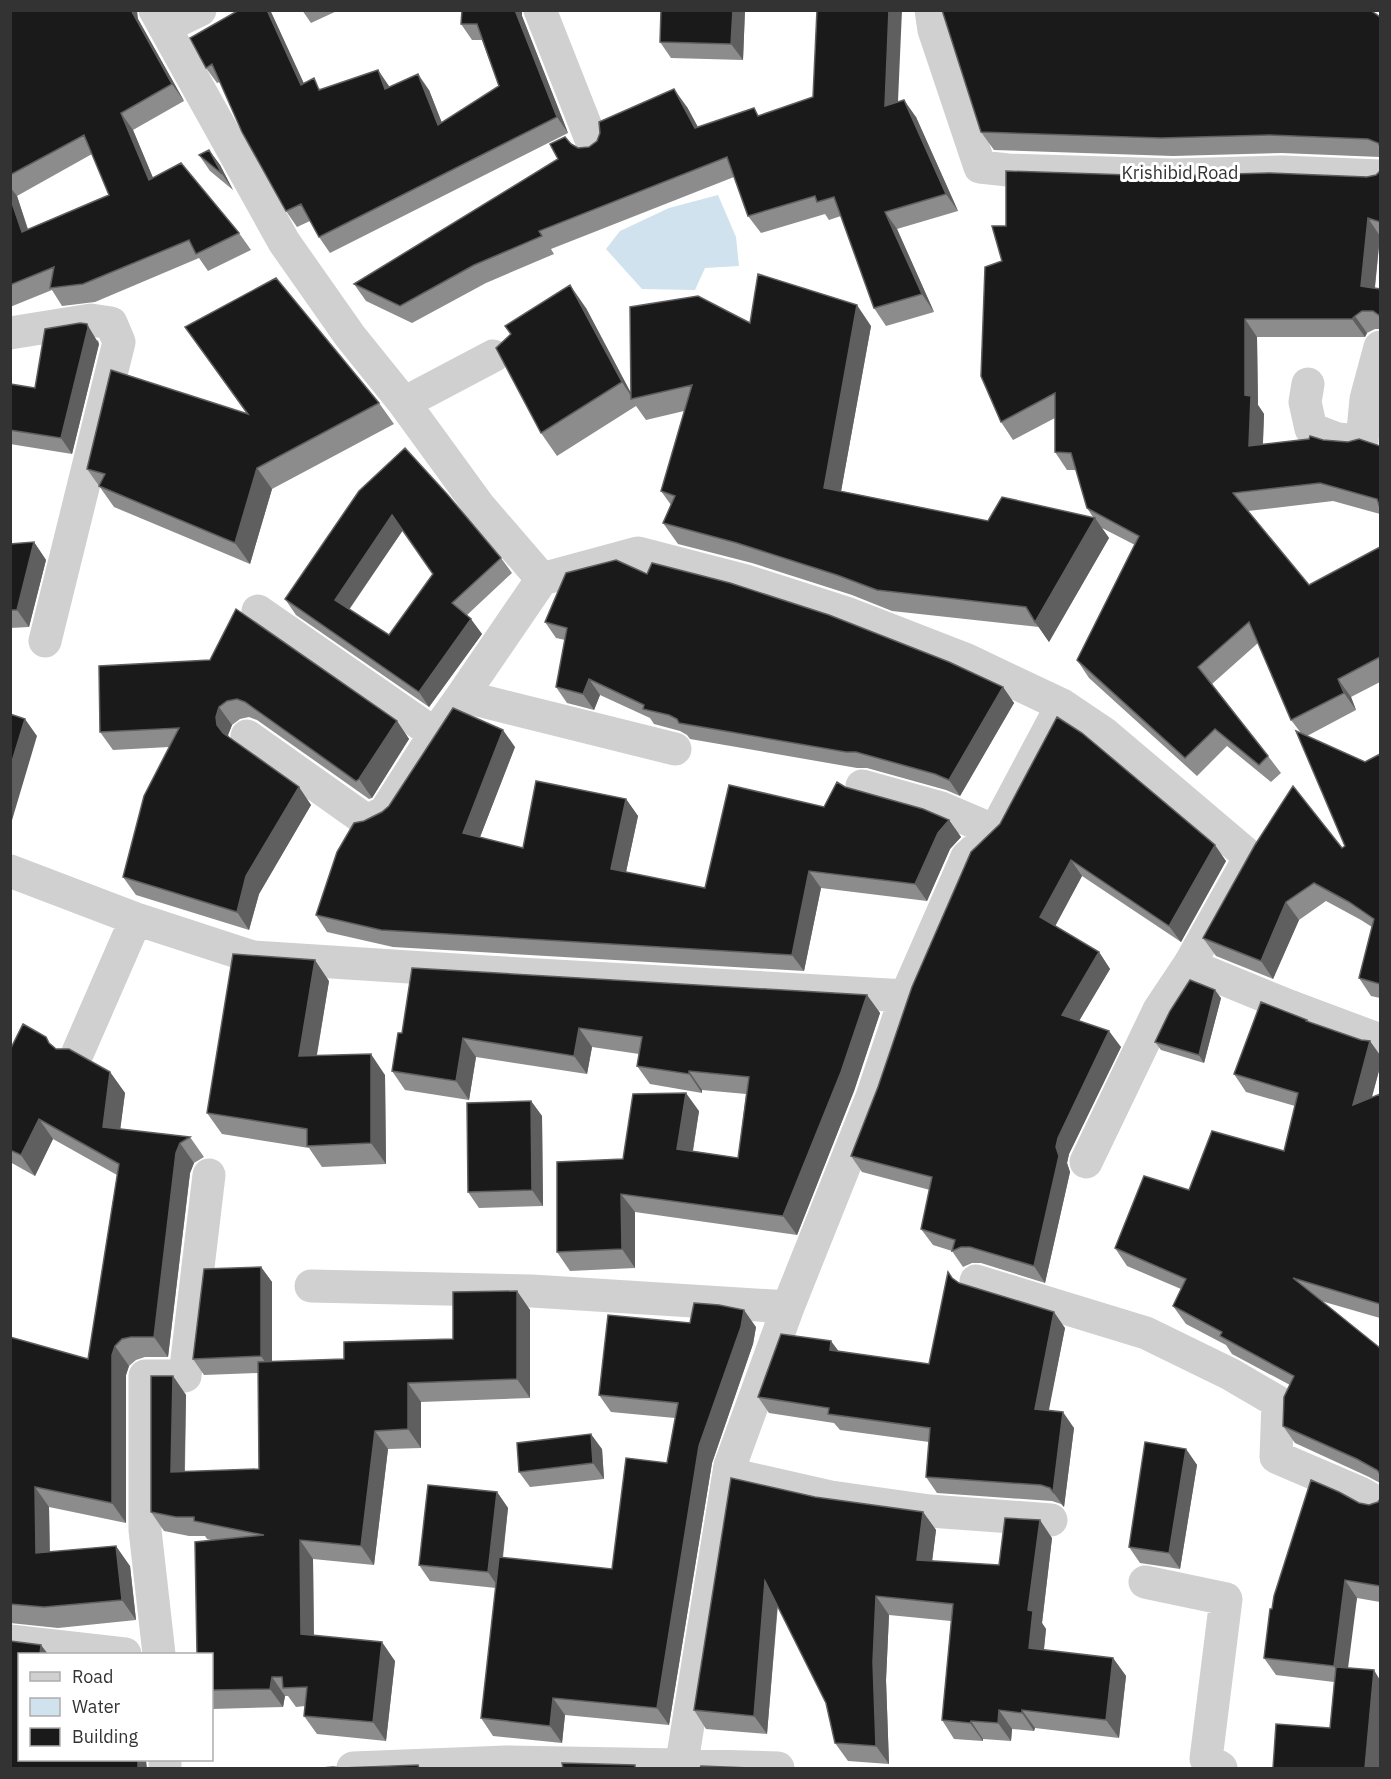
<svg xmlns="http://www.w3.org/2000/svg" width="1391" height="1779" font-family="'IBM Plex Sans',sans-serif">
	<style>
		.water { fill: #cfe2ee }
		.lines { fill: none; stroke-linecap: round; stroke-linejoin: round }
		.minor { stroke: #d0d0d0; stroke-width: 33 }
		.wall { fill: #8c8c8c; fill-rule: evenodd }
		.shaded-wall { fill: #5f5f5f }
		.building { fill: #1a1a1a; stroke: #5f5f5f; stroke-width: 1.5; fill-rule: evenodd }
		.labels { text-anchor: middle; stroke-width: 6; stroke-linejoin: round; paint-order: stroke }
		.street-label { font-size: 18px; fill: #333; stroke: #fff }
	</style>
	<rect width="100%" height="100%" fill="#fff"/>
	<!-- water -->
	<path class="water" d="M718,195L736,237L739,266L705,268L695,290L642,289L606,249L620,231L669,208Z"/>
	<g class="lines">
		<!-- minor -->
		<path class="minor" d="M155,10L284,242L350,336L404,403L479,506L542,579
			M540,10L594,147
			M931,10L934,30L980,167L1008,170L1173,175L1282,172L1380,176
			M165,27L200,10
			M10,333L91,320L111,323L119,342L45,641
			M1308,384L1305,402L1311,429L1337,439L1362,441L1366,399L1380,347
			M404,403L493,356
			M258,611L435,734L462,696L675,749
			M462,696L542,579L638,553L746,581L846,613L967,660L1062,705L1105,734L1250,857L1189,965L1289,1006L1380,1040
			M247,736L367,821L385,812L435,734
			M862,786L941,808L995,831
			M10,871L136,919L253,957L487,972L906,996
			M78,1052L136,919
			M1086,1162L1159,1010L1189,965
			M976,1281L1146,1333L1230,1374L1278,1402L1276,1457L1360,1493L1380,1504
			M311,1286L532,1291L788,1307
			M729,1474L831,1497L930,1511L1051,1520
			M1145,1582L1226,1599L1206,1759L1221,1768
			M10,1641L125,1654
			M159,1654L145,1530V1376H185L209,1175
			M165,1760V1768
			M353,1768L506,1762L680,1765L778,1768
			M681,1768L730,1466L788,1307L872,1097L906,996L967,857L995,831L1062,705"/>
	</g>
	<!-- wall -->
	<path class="wall" d="M10,10L138,19L184,101L133,130L153,178L239,233L251,250L208,271L199,258L95,302L62,306L52,290L10,307ZM92,154L109,195L28,229L17,196Z
		M239,10H270L304,84L321,89L378,70L389,87L429,90L442,123L499,86L482,40H472L461,24L522,16L568,133L330,253L319,237L310,221L297,227L286,211L220,82L217,83L206,68Z
		M302,10H339L311,23Z
		M745,10L743,60L671,58L660,42Z
		M1380,17V157L1282,153L1173,156L994,150L981,132Z
		M898,102L916,117L958,211L897,229L934,312L886,326L874,308L841,216L829,220L825,214L761,233L748,216L734,177L551,249L554,254L486,283L412,323L366,301L354,284L558,159L571,144L578,148L589,147L687,107L698,127L760,115Z
		M209,150L220,165L233,190L210,171L199,155Z
		M1380,171V236L1375,288L1380,289V329H1375L1367,333L1365,337H1257L1258,405L1264,414L1263,444L1323,440L1380,446V514L1333,501L1248,511L1309,585L1380,547V682L1351,697L1356,710L1307,736L1365,762L1380,754V998L1371,996L1359,978L1372,927L1361,920L1326,901L1299,920L1273,979L1216,956L1203,938L1345,846L1301,733L1291,720L1258,643L1212,684L1268,756L1281,773L1271,782L1227,746L1197,776L1089,678L1077,660L1135,545L1102,528L1109,538L1049,642L1039,627L892,611L852,595L752,563L678,544L663,523L671,505L661,491L684,411L646,420L636,406L557,456L541,433L586,308L631,393L750,323L871,326L841,491L988,521L1093,517L1087,508L1076,470H1067L1055,452V418L1013,440L1001,422L1002,261L1006,226L1160,176L1367,177L1376,175Z
		M185,327L379,403L394,424L272,489L250,564L114,507L87,469L247,414Z
		M98,340L99,344L72,454L10,444V384L35,388Z
		M359,491L501,558L512,573L467,615L482,634L429,707L296,615L285,599ZM403,530L433,574L389,635L349,610Z
		M34,542L46,560L29,627L10,628V544Z
		M545,622L1003,687L1014,703L960,796L946,790L867,768H857L690,739L687,735L680,731L654,724L650,718L600,695L594,710L567,703L556,687L565,640L556,638Z
		M99,666L397,721L409,739L372,798L369,799L257,720L249,717L240,719L232,725L228,735L229,737L299,787L311,805L259,894L249,930L136,895L123,877L169,747L113,750L100,732Z
		M515,747L480,837L523,848L626,799L638,816L626,872L705,888L824,807L845,787L949,820L961,837L950,849L927,901L821,888L804,971L393,947L327,932L316,915L364,821L382,812L389,806Z
		M971,852L1226,861L1181,942L1082,876L1055,926L1099,952L1110,969L1079,1021L1121,1047L1069,1154L1067,1163L1070,1172L1045,1283L981,1263H972L963,1267L952,1251L933,1245L921,1229L930,1190L862,1172L851,1156Z
		M329,981L317,1055L385,1075L386,1164L322,1167L309,1148L222,1134L207,1113Z
		M867,995L880,1013L854,1091L797,1235L635,1212V1268L570,1271L557,1252L623,1159L699,1111L693,1151L738,1158L746,1094L702,1090V1093L650,1084L637,1066L639,1054L592,1047L587,1074L476,1057L469,1100L405,1090L392,1071L402,1033Z
		M1221,998L1204,1063L1161,1050L1155,1042Z
		M1307,1020L1309,1022L1380,1067L1372,1097L1380,1094V1318L1321,1301L1380,1348V1483L1369,1477L1295,1443L1283,1426L1290,1385L1232,1354L1226,1345L1186,1324L1173,1306L1181,1289L1127,1266L1115,1248L1189,1190L1284,1151L1295,1106L1246,1092L1234,1074Z
		M53,1046L56,1049L110,1072L125,1093L120,1129L190,1137L204,1157L194,1163L190,1173L168,1357H145L136,1360L129,1366L126,1375V1523L49,1507L50,1552L130,1566L136,1620L58,1628L10,1623V1337L88,1359L117,1175L53,1139L35,1176L10,1162V1050Z
		M531,1101L542,1116L543,1206L479,1208L468,1192Z
		M261,1267L272,1282V1362L344,1359L453,1339L517,1291L530,1310V1398L421,1402V1448L388,1449L374,1565L313,1559L314,1635L395,1661L386,1741L317,1734L304,1716L305,1706L296,1707L288,1696H285L283,1707L212,1709L211,1540L207,1539L205,1536H189L164,1531L151,1512L173,1376L186,1395L185,1472L259,1469L258,1373L204,1375L193,1359Z
		M948,1272L953,1279L959,1283L1065,1328L1048,1411L1074,1428L1064,1507L1061,1504L1052,1501L937,1493L926,1477L929,1442L840,1430L834,1423L769,1413L758,1397L838,1351L929,1364Z
		M690,1323L756,1327L753,1344L712,1463L669,1725L565,1715L562,1743L493,1736L481,1718L496,1588L430,1581L419,1565L497,1492L508,1508L503,1558L612,1569L667,1463L675,1418L611,1412L599,1395Z
		M602,1449L604,1479L530,1487L519,1472Z
		M1186,1449L1197,1465L1180,1569L1140,1563L1129,1547Z
		M815,1497L923,1512L936,1530L932,1561L999,1565L1052,1538L1042,1623L1046,1629L1044,1650L1113,1658L1126,1676L1119,1738L1035,1728L1034,1731L1012,1729L1011,1741L983,1739V1741L954,1739L942,1720L951,1621L889,1615L886,1680L889,1764L848,1761L835,1743L826,1703L778,1605L767,1734L706,1729L694,1710Z
		M1380,1499V1602L1357,1598L1330,1728L1334,1682L1276,1675L1264,1658L1272,1609L1359,1503L1369,1505L1378,1502Z"/>
	<!-- shaded-wall -->
	<path class="shaded-wall" d="M131,10H137L138,19L184,101L172,84Z
		M267,10H270L272,14L312,101L301,85Z
		M515,10H522V16L568,133L557,117Z
		M733,10H745L743,60L731,44Z
		M889,10H902L897,124L885,106Z
		M378,70L389,86L396,105L385,89Z
		M418,74L429,90L449,141L438,125Z
		M674,89L687,107L708,146L695,128Z
		M904,100L916,117L958,211L946,194Z
		M121,113L133,130L161,197L149,180Z
		M209,150L220,165L233,190L222,174Z
		M10,187L17,196L34,249L22,232L10,197Z
		M885,212L897,229L934,312L922,294Z
		M1368,218L1380,236L1373,304L1361,286Z
		M570,285L586,308L634,399H633L622,382Z
		M857,305L871,326L838,508L824,488Z
		M1355,316L1367,333L1365,337L1352,319Z
		M1245,319L1257,337L1258,405L1264,414L1262,464L1249,446L1245,395Z
		M87,324L99,344L72,454L61,438Z
		M257,468L272,489L250,564L235,543Z
		M392,515L403,530L345,615L335,600Z
		M1095,518L1109,538L1049,642L1035,622Z
		M34,542L46,560L29,627L17,610Z
		M471,619L482,634L429,707L419,692Z
		M589,679L600,695L594,710L583,694Z
		M1338,679L1351,697L1356,710L1344,693Z
		M1003,687L1014,703L960,796L949,780Z
		M219,707L232,725L228,735L230,743L217,725L216,717Z
		M25,719L37,736L10,827V768Z
		M397,721L409,739L372,798L359,779Z
		M503,730L515,747L475,850L463,833Z
		M299,787L311,805L259,894L249,930L237,912L246,876Z
		M626,799L638,816L623,886L611,869Z
		M949,820L961,837L950,849L927,901L915,884L938,833Z
		M1215,845L1226,861L1181,942L1169,926Z
		M1071,860L1082,876L1051,934L1040,917Z
		M809,871L821,888L804,971L792,955Z
		M1286,902L1299,920L1273,979L1261,961Z
		M1099,952L1110,969L1073,1031L1062,1015Z
		M315,960L329,981L313,1077L299,1056Z
		M1215,990L1221,998L1204,1063L1199,1055Z
		M867,995L880,1013L854,1091L797,1235L783,1216Z
		M579,1028L592,1047L587,1074L574,1056Z
		M1109,1031L1121,1047L1069,1154L1067,1163L1070,1172L1045,1283L1034,1266L1058,1138Z
		M463,1038L476,1057L469,1100L456,1081Z
		M1370,1041L1380,1055V1067L1365,1122L1353,1105Z
		M371,1054L385,1075L386,1164L371,1143Z
		M689,1071L702,1090V1093L689,1074Z
		M110,1072L125,1093L118,1147L103,1127Z
		M686,1093L699,1111L690,1168L677,1149Z
		M531,1101L542,1116L543,1206L532,1190Z
		M39,1119L53,1139L35,1176L21,1155Z
		M180,1143L194,1163L190,1173L168,1357L154,1337L176,1153Z
		M621,1194L635,1212V1268L622,1249Z
		M261,1267L272,1282V1372L261,1356Z
		M517,1291L530,1310V1398L517,1379Z
		M744,1310L756,1327L753,1344L712,1463L669,1725L657,1708L699,1446Z
		M1054,1312L1065,1328L1046,1425L1035,1409Z
		M831,1341L843,1357L830,1350Z
		M115,1346L129,1366L126,1375V1523L112,1503V1355Z
		M173,1376L186,1395L184,1491L171,1472Z
		M408,1383L421,1402V1448L408,1429Z
		M1063,1412L1074,1428L1064,1507L1053,1492Z
		M375,1431L388,1449L374,1565L361,1546Z
		M591,1434L602,1449L604,1479L593,1463Z
		M1186,1449L1197,1465L1180,1569L1169,1553Z
		M35,1487L49,1507L50,1573L36,1553Z
		M497,1492L508,1508L499,1588L488,1572Z
		M923,1512L936,1530L930,1578L917,1560Z
		M1040,1520L1052,1538L1042,1623L1046,1629L1042,1666L1029,1648L1028,1610Z
		M300,1540L313,1559L314,1652L301,1634Z
		M116,1546L130,1566L136,1620L122,1600Z
		M1345,1580L1357,1598L1346,1684L1334,1666Z
		M765,1581L778,1599L767,1734L754,1716Z
		M876,1596L889,1615L886,1680L889,1764L876,1746L873,1662Z
		M382,1642L395,1661L386,1741L373,1722Z
		M41,1645L48,1654H40Z
		M1113,1658L1126,1676L1119,1738L1106,1720Z
		M1374,1670L1380,1680V1768H1365Z
		M272,1677L285,1696L283,1707L270,1689Z
		M553,1698L565,1715L562,1743L550,1726Z
		M999,1710L1012,1729L1011,1741L998,1723Z
		M1022,1710L1035,1728L1034,1731L1022,1713Z
		M971,1721L983,1739V1741L970,1723Z
		M136,1760H146L147,1768H138Z"/>
	<!-- building -->
	<path class="building" d="M10,10H131L172,84L121,113L149,180L181,163L239,233L196,254L189,240L83,284L50,288L54,267L10,285V197L22,232L109,195L84,135L10,175Z
		M239,10H267L301,85L314,78L319,90L378,70L385,89L418,74L438,125L499,86L477,24H461L462,10H515L557,117L319,237L301,204L286,211L242,132L212,64L206,68L190,38Z
		M661,10H733L731,44L660,42Z
		M817,10H889L885,106L904,100L946,194L885,212L922,294L874,308L834,197L817,202L815,196L748,216L727,157L539,231L542,236L474,265L400,306L354,284L558,159L550,144L565,137L571,144L578,148L589,147L597,141L600,133L599,122L674,89L695,128L754,108L758,116L813,97Z
		M942,10H1370L1380,17V146L1378,143L1368,139L1269,135L1161,138L981,132Z
		M209,150L222,174L199,155Z
		M1006,171L1160,176L1269,173L1367,177L1376,175L1380,171V222L1368,218L1361,286L1380,289V316L1373,311H1362L1355,316L1352,319H1245V395L1251,396L1249,446L1309,439L1310,436L1323,440L1348,442L1359,439L1380,446V508L1377,499L1320,483L1233,493L1309,585L1380,547V657L1338,679L1344,693L1291,720L1249,622L1198,667L1268,756L1259,765L1215,729L1185,758L1077,660L1139,536L1087,508L1071,453L1055,452V393L1001,422L981,376L985,267L1002,261L992,226H1006Z
		M758,274L857,305L824,488L988,521L1002,497L1095,518L1035,622L1026,607L877,590L837,575L737,543L663,523L675,496L661,491L692,385L631,399L630,307L698,296L750,323Z
		M276,278L379,403L257,468L235,543L99,486L105,474L87,469L111,370L248,414L185,327Z
		M570,285L622,382L541,433L496,348L511,334L505,326Z
		M80,323L87,324L88,328L61,438L10,430V384L35,388L45,329Z
		M405,448L447,494L501,558L452,603L471,619L419,692L285,599L359,491ZM392,515L433,574L389,635L335,600Z
		M34,542L17,610H10V544Z
		M616,560L647,574L652,563L730,583L829,615L949,662L1003,687L949,780L935,774L856,752H846L679,723L677,719L669,715L643,709L644,705L589,679L583,694L556,687L567,628L545,622L566,573Z
		M236,609L397,721L359,779L356,781L245,702L237,699L227,701L219,707L216,717L217,725L223,733L299,787L246,876L237,912L123,877L144,796L179,728L100,732L99,666L210,660Z
		M453,708L503,730L463,833L523,848L536,781L626,799L611,869L705,888L729,785L824,807L837,782L845,787L923,809L949,820L938,833L915,884L809,871L792,955L381,930L316,915L337,852L354,823L364,821L382,812L389,806Z
		M10,714L25,719L10,768Z
		M1057,717L1082,733L1215,845L1169,926L1071,860L1040,917L1099,952L1062,1015L1109,1031L1058,1138L1056,1147L1059,1156L1034,1266L970,1247H961L952,1251L955,1240L921,1229L932,1177L851,1156L878,1087L912,987L971,852L1000,824Z
		M1296,731L1365,762L1380,754V984L1359,978L1374,919L1349,902L1314,883L1286,902L1261,961L1203,938L1255,845L1293,786L1342,848L1345,846Z
		M233,954L315,960L299,1056L371,1054V1143L307,1146V1129L207,1113Z
		M412,968L867,995L841,1072L783,1216L621,1194L622,1249L557,1252V1162L623,1159L633,1094L686,1093L677,1149L738,1158L749,1077L689,1071V1074L637,1066L642,1037L579,1028L574,1056L463,1038L456,1081L392,1071L398,1033H402Z
		M1190,980L1215,990L1199,1055L1155,1042L1170,1011Z
		M1261,1002L1307,1020L1306,1021L1361,1040L1370,1041L1353,1105L1380,1094V1304L1293,1278L1380,1348V1474L1377,1470L1357,1459L1283,1426L1284,1397L1294,1376L1220,1336L1222,1332L1173,1306L1186,1279L1115,1248L1144,1176L1189,1190L1212,1131L1284,1151L1298,1093L1234,1074Z
		M23,1024L46,1037L49,1043L56,1049H69L110,1072L103,1127L190,1137L180,1143L176,1153L154,1337H131L122,1339L115,1346L112,1355V1503L35,1487L36,1553L116,1546L122,1600L44,1607L10,1604V1337L88,1359L119,1164L39,1119L21,1155L10,1150V1050Z
		M531,1101L532,1190L468,1192L467,1103Z
		M261,1267V1356L193,1359L204,1269Z
		M948,1272L952,1278L959,1283L1054,1312L1035,1409L1063,1412L1053,1492L1050,1488L1041,1485L926,1477L930,1428L828,1414L829,1408L758,1397L781,1334L831,1341L830,1350L929,1364Z
		M517,1291V1379L408,1383V1429L375,1431L361,1546L300,1540L301,1634L382,1642L373,1722L304,1716L307,1687L283,1688L282,1677H272L270,1689L212,1690V1654H197L195,1542L264,1535L194,1521V1517H176L151,1512V1376H173L171,1472L259,1469L258,1362L344,1359V1342L453,1339V1292Z
		M694,1303L719,1305L744,1310L741,1327L699,1446L657,1708L553,1698L550,1726L481,1718L499,1557L612,1569L626,1458L667,1463L678,1403L599,1395L608,1315L690,1323Z
		M591,1434L593,1463L519,1472L517,1443Z
		M1145,1442L1186,1449L1169,1553L1129,1547Z
		M731,1478L815,1497L923,1512L917,1560L999,1565L1005,1518L1040,1520L1028,1610L1033,1611L1029,1648L1113,1658L1106,1720L1022,1710V1713L999,1710L998,1723L971,1721L970,1723L942,1720L953,1604L876,1596L873,1662L876,1746L835,1743L826,1703L765,1581L754,1716L694,1710Z
		M1311,1480L1339,1492L1359,1503L1369,1505L1378,1502L1380,1499V1586L1345,1580L1334,1666L1264,1658L1270,1609H1272L1274,1596Z
		M428,1485L497,1492L488,1572L419,1565Z
		M10,1641L41,1645L40,1654H20V1760H137L138,1761V1768H10Z
		M1336,1667L1374,1670L1365,1768H1273L1276,1724L1330,1728Z
		M562,1763L635,1765V1768H563Z
		M418,1765L419,1768H322L333,1767L341,1768Z
		M701,1766L750,1768H700Z"/>
	<g class="labels">
		<!-- street labels -->
		<g class="street-label">
			<text x="1180" y="179">Krishibid Road</text>
		</g>
	</g>
	<!-- border -->
	<rect width="1391" height="1779" fill="none" stroke="#333333" stroke-width="24"/>
	<!-- legend -->
	<rect x="18" y="1653" width="195" height="108" fill="#ffffff" stroke="#adadad" stroke-width="1.5"/>
	<rect x="30" y="1672" width="30" height="9" fill="#d0d0d0" stroke="#adadad" stroke-width="1.5"/>
	<text x="72" y="1683" font-size="18" fill="#333333">Road</text>
	<rect x="30" y="1698" width="30" height="18" fill="#cfe2ee" stroke="#adadad" stroke-width="1.5"/>
	<text x="72" y="1713" font-size="18" fill="#333333">Water</text>
	<rect x="30" y="1728" width="30" height="18" fill="#1a1a1a" stroke="#adadad" stroke-width="1.5"/>
	<text x="72" y="1743" font-size="18" fill="#333333">Building</text>
</svg>
